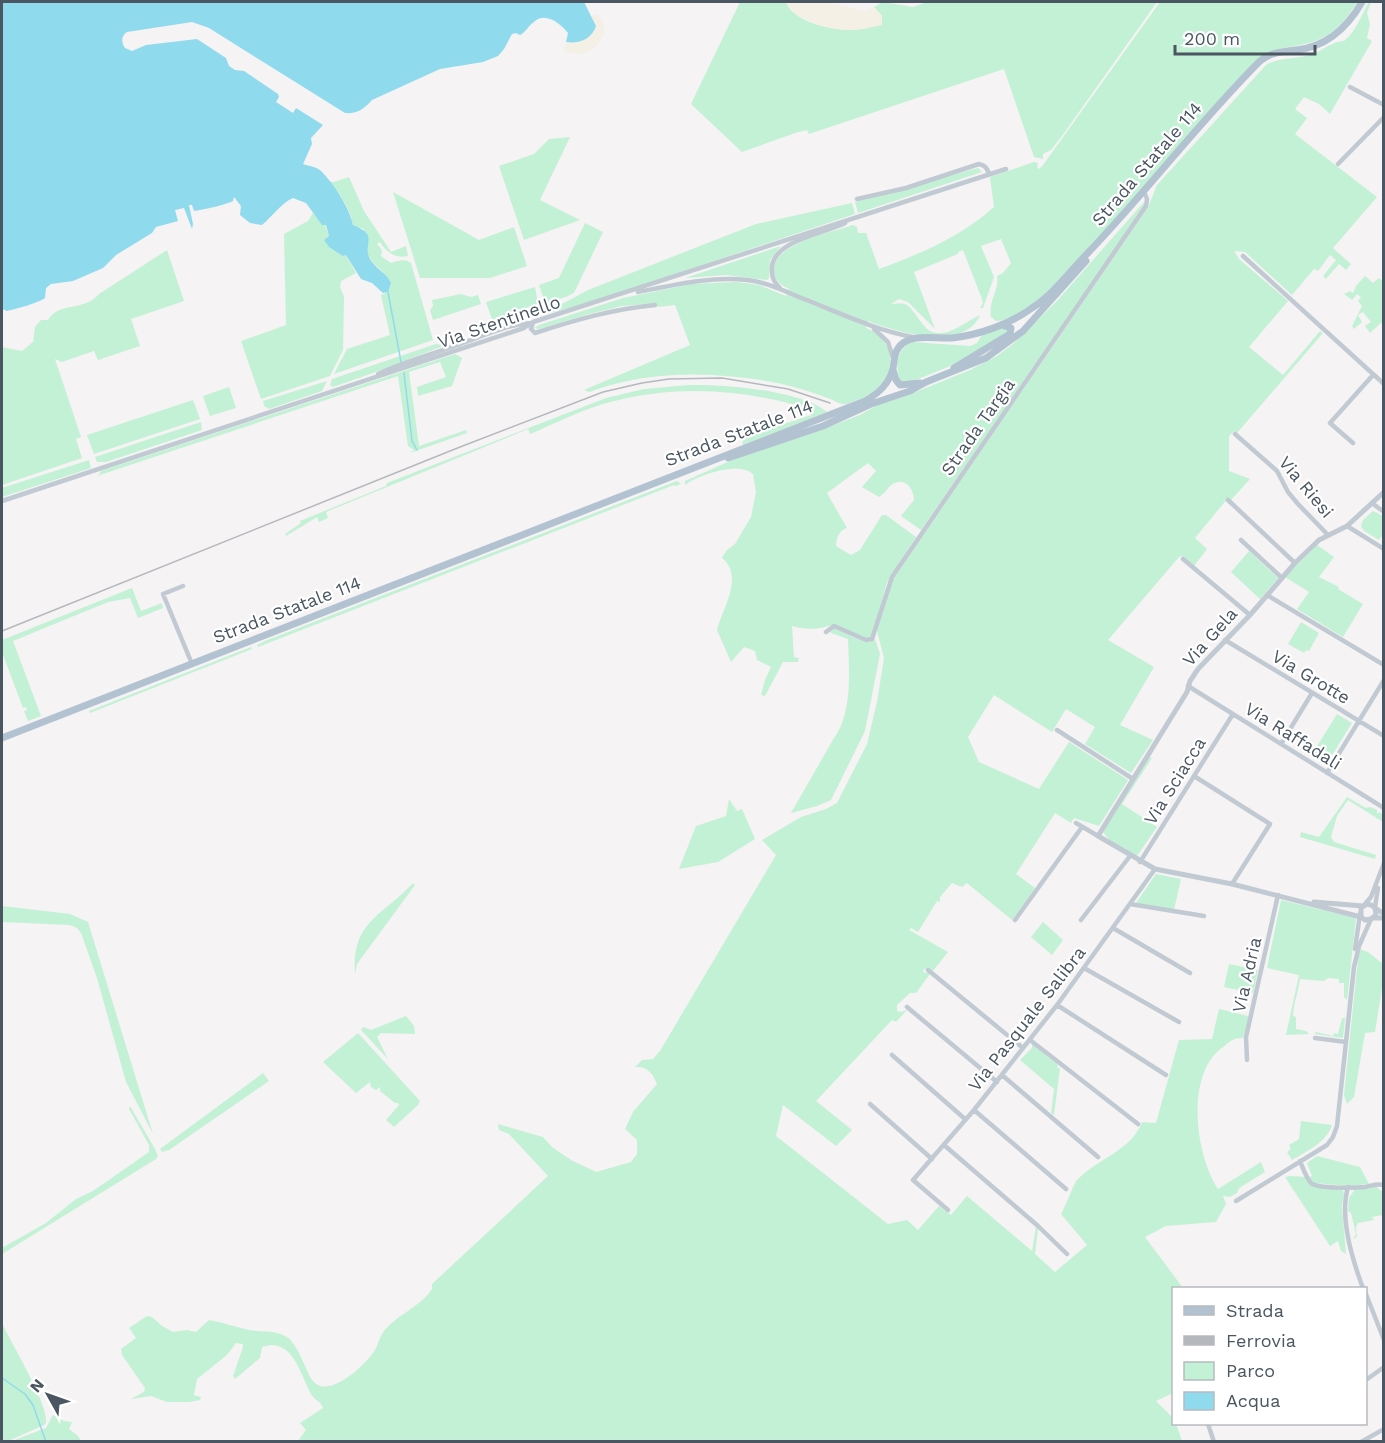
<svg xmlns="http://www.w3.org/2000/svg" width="1385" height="1443" font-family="'Work Sans',sans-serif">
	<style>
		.green { fill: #c3f1d5 }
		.sand { fill: #f5f0e5 }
		.water { fill: #90daee }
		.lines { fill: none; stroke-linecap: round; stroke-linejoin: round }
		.stream { stroke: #90daee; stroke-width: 1.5 }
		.minor { stroke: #c1cad2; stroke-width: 4.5 }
		.tertiary { stroke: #c1cad2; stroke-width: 5 }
		.primary { stroke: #b3c2d1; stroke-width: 7 }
		.rail { stroke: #b5b8bd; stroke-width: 1.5 }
		.labels { text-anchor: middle; stroke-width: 4.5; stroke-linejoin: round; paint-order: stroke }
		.street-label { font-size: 18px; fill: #4a5661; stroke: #fff }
	</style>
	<rect width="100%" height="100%" fill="#f5f3f3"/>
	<!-- green -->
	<path class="green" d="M740,2H786C794,25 845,34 867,28C873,26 877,20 882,16L874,7L883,2L913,7L927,2H1157L1062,136L1051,150L1043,154V159L1034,157L1004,69L809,134L807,130L798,132L742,152L691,104Z
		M1160,2H1357C1346,21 1331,37 1309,43C1289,48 1273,47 1257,61L1101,236C1073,259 1034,320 996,321L991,317C988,300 1000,290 997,276L1003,273L1011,263L1001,239L981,246L994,277L983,308H980L983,303L982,299L963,250L958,252V254L914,272L935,329L908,302L899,299L891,304C894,304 900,303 905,304C917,310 922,332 937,333C951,335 969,320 980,315C965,352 896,332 868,321L866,328C871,330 877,333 881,337C901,360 885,390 860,399C855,400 848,405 843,404C839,404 834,400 830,399C815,393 799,388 782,384C719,371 651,369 589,392L584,390L690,345L675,305L658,307L656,303L622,306L589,314L539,329L534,328L539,325L623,298L692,284L737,282L759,285L786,296L789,289C782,286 775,281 774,273C769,244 833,232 853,225L857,227L858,233H866L879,269C920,254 961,237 994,207L990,177L1034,162L1038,163L1037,167L1039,169L1043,165Z
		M1369,2H1371L1367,13L1370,24L1367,38L1372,41L1330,114L1319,104L1304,97L1295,109L1307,118L1295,134L1377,197L1333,248L1351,264L1346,270L1339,264L1326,279L1323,276L1336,260L1330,255L1318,271L1314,269L1292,295L1245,252L1234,251L1239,259L1288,301L1249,347L1283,375L1320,331L1323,333L1237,433L1234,431L1229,436V471L1250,479L1231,500L1228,498L1195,538L1207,549L1194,566L1182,556L1179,557L1108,640L1154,667L1120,725L1153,740L1131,773L1085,744L1095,727L1066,709L1052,732L994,695L968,737L979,762L1039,789L1069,742L1128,780L1099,826L1074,818L1071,823L1055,813L1016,874L1035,888L1012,920L967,883L962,887L952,883L940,897V902L937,901L918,932L911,928L909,930L948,952L933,971L927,967L923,971L924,973L928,972L930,974L916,993H910L897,1005V1011L901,1012L907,1010L896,1022L892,1020L816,1101L852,1130L836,1146L783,1105L776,1136L888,1224L907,1220L918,1230L939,1206L951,1215L967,1196L1032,1251L1036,1227L1038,1229L1035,1254L1055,1272L1087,1245L1061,1214C1065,1208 1074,1183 1077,1180C1097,1159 1132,1150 1142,1122L1156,1123L1179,1040L1212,1039L1219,1009L1248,1016L1249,1019L1243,1038C1234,1038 1230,1041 1223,1047C1185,1073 1195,1155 1218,1189L1261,1162L1265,1172L1239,1188L1237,1193L1230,1197L1223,1196L1226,1204L1216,1222L1166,1226L1145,1237L1183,1288H1174L1173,1393L1156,1401L1173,1418L1174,1424H1176L1182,1441H298L306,1430L300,1423L323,1408C321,1401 315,1401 311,1394C300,1374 293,1337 262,1347L260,1358L235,1379L233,1376L243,1347V1344L236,1343L227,1355L197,1379L194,1395L201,1397L200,1400L189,1402H167L151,1396L131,1399L144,1392L145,1388L122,1355L121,1349L136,1338L129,1328L147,1316L152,1317L162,1326L173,1332L187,1330L196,1332L209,1320C222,1322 235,1327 249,1330C260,1332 275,1330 285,1336C294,1340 301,1357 305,1366C308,1372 311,1382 318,1385C335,1394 369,1362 376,1348C379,1342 380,1336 384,1331C398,1314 420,1307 432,1289V1284L548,1176L509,1134L499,1130L498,1124L543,1137L552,1147L571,1160L596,1172L631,1162L637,1154V1140L625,1129L633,1112L657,1084C653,1074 648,1066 635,1067L642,1060L653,1059L660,1051L776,855L762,840L801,817L826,809L837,803L867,744L877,702L884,658L877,631L889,585L1148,207L1157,185L1266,65C1281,56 1297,60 1313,54C1323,50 1335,40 1344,41C1356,32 1361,15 1369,2Z
		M570,137L540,200L580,220L524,240L499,166L534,154L549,139Z
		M978,168L982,172L858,213L855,202Z
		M349,177L364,211L391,252L406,246L408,256C396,259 386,252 380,242L377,244L382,250L381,256L391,263C398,261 405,258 411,263L433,340L334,374L347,349L390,335L381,295L388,292L382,271L373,263L368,255L364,229L353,225C350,209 340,192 328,181L334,182Z
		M393,192L479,240L514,227L527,266L490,278H420Z
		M1144,202V208L921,530L901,516L914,500C914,487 903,475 890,486C886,490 884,494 879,497L862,487L876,471L868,463L827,493L847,528C839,530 836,539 836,546L851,555L860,550L882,515H886L916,537L887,582L872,638L865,639L835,625C832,625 828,626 825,627C815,630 802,629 792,626L794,657L799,658L798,662H783L765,696L761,695L765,680L771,667L757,660L755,651L744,647L731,662L717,630C722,609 745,577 722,558L726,551L735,544L751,517L756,492L753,474C739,461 698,475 685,485V481L739,457L834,425L860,415L879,404L901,398L970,370L997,356L1013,344L1057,301Z
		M852,203L855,214L582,305L546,314L543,313L542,310L564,303L588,290L756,224Z
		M313,213L322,224L325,225L329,236L324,240L346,255L356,273L341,281L340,287L344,297L343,350L330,376L261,399L241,341L286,325L284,234L308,221Z
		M585,223L603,232L574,293L566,297L545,303L539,285L559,278Z
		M781,246L770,260L769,278L767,280L726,275L685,278Z
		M167,250L184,301L131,319L140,346L98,360L94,351L62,362L55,359L81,437L76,439L82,458L2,485V347L22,351L33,342L35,327L41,320H48C59,301 84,312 99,294Z
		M1365,276L1373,283L1379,278L1383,281V325L1381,323L1370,333L1365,326L1371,322L1363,312L1358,315L1362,322L1354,329L1352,326L1362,306L1358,301L1361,297L1357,294L1352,300L1344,294L1350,291L1353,293L1356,286Z
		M535,287L538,304L526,308L527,311L493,322L486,302Z
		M461,294L471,297L478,295L481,304L433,320L430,310L433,306L432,300Z
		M1006,327L1009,331L958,363L906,384L900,382C895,367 896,349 912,342L970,346L977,343L982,335Z
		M436,344L441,345V347C405,360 370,375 333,387L330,385L332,379Z
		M455,354L462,358L452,386L418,396L417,387L446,377L440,362L409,372L419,446L466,430L467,433L410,453L414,450L408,446L398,376L100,475L98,477L101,471Z
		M327,381L322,391L269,409L264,406L263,401Z
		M688,385C723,384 800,390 827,412L743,445L742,438L811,415L812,410C744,388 672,384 603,404C579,411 554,424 530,434L528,429L326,512L328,518L319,522L317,517L286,536L285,534L301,523L300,521L386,486L387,483L606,398L644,389Z
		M229,387L236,408L210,416L203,396Z
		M193,400L200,419L94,454L87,435Z
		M201,422L202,430L106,462H97L95,457Z
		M89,460L91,468L2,497V488Z
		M677,481L681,484L675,486L674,485L258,647L257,645L265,641Z
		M1373,511L1383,516V535L1379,540L1364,531L1361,526L1363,520Z
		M1317,545L1334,557L1319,577L1339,587L1338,589L1363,604L1343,637L1297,609L1309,592L1285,577Z
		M1249,551L1278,578L1260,599L1231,572Z
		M132,588L141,611L162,603L163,608L138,618L130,598L108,602L13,641L41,716L28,721L24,711L27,710L26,707L23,708L2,652V640Z
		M1301,622L1319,633L1309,651L1306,650L1304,653L1288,644Z
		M833,628L865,642H870L875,639L880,654L865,731L831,800L817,806L791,813L834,738C853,713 849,668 848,639L831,633L830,631Z
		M251,647L252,649L90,713L89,711Z
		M1337,714L1352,723L1326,765L1311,756Z
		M1149,757L1152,758L1122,804L1157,827L1137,856L1111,842L1103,832Z
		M1347,797L1366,808L1370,807L1377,810V814L1379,812L1383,815V822L1348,800L1337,816L1331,837L1334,842L1376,855L1375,859L1300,837L1301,832L1319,837Z
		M729,799L737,811L742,809L755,839L718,862L679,869L696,826L726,816Z
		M1156,874L1181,879L1174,910L1136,903Z
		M413,883L415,885L357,964L355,974C351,921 383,916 413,883Z
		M1281,900L1356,918L1343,1038L1314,1034L1316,1032L1333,1036L1334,1033L1338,1034L1342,1018H1345L1347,1000L1344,997V983H1339V979L1328,978L1324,981L1300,979C1298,992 1294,1002 1293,1016L1296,1017V1029L1306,1031L1309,1034L1286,1035L1299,975L1267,968Z
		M2,906L70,914L88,922L153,1134L126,1082L97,978L81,933L77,928L70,925L2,922Z
		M1043,922L1063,940L1052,955L1031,937Z
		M1359,949L1368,952L1383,964V982L1375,1032L1365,1033L1354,1097L1347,1104L1344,1095Z
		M1229,964L1258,970L1253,993L1224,987Z
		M406,1016L414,1026L415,1034L381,1033L377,1037L388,1059L361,1030L363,1027L371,1030Z
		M358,1033L420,1101L418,1105L394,1127L386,1120L399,1105L398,1103H395L380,1091V1087L376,1090L371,1087L370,1082L356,1093L323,1062Z
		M1032,1044L1058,1065L1057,1068H1060L1054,1115L1051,1113L1054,1089L1020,1060L1032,1048Z
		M263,1073L269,1081L169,1150L162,1152L160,1149Z
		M130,1106L155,1149L158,1156L156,1159L2,1254V1248L46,1223L76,1199L93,1191L149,1152V1145L129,1109Z
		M1301,1121L1332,1125C1326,1143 1307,1151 1292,1160L1287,1152L1291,1149L1289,1145L1299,1139Z
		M1317,1156L1360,1167L1369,1184L1348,1186L1314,1183L1309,1177L1312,1176L1307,1163Z
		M1291,1176L1306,1177C1311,1191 1327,1188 1340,1188L1344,1192L1342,1207L1346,1254L1341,1251L1338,1241L1330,1246L1285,1177Z
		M1375,1186L1383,1192V1215L1372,1217L1374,1220L1358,1223L1356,1227L1357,1237L1353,1239L1356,1234L1351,1213L1348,1211L1349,1198L1355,1189Z
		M2,1323C11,1343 49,1405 46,1423L44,1425L6,1442L2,1441Z
		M53,1415L64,1421L72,1422L69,1429L78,1436L81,1441H12L46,1428Z"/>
	<!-- sand -->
	<path class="sand" d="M786,2H828L864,11L874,7L882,16V25C871,27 860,30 849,30C830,30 793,20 786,2Z
		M596,14L602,20L605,32C598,51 582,58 564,51L566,42L571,43L596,27L590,17Z"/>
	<!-- water -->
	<path class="water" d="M2,2H584L596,26C592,39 579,44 566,42L568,33C561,24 545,11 534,22C528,26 526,32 520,35L516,33L512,34L504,49L498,56L483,62L440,69L372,100C364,109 357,114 345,113L209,28L192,22L127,32C121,36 121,42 125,48L132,51L146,45L197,39L226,58L229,66L235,70L244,71L278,94L279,97L276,102L293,113L296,108L323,125L311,138L312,144L303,164C309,166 317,167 321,171C334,184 349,207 353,225C382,236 359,245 372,262C378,270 387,274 391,283L388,292L383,293L372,283L361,279L346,255L343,256L329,247L324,240L329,236L326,225H322L306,203L293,198C281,203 272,217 262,225L250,223L240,215L241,206L234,197L233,201C225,205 202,210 194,211L192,205H189L193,224L192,229L184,208L175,210L178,221L156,227L152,233L116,255L103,268L73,281L51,284L46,288L45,298C38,303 16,309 7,311L2,309Z"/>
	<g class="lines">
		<!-- stream -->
		<path class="stream" d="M388,292L401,362
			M404,373L412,441L417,450
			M2,1378L25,1394L33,1405L46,1442"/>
		<!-- minor -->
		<path class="minor" d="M1350,87L1384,105
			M1338,164L1384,117
			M857,199L906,188L979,164C985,165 987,168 989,174
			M1243,256L1384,384
			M780,288C775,283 772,279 772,272C768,241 824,234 845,223
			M638,292C674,285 710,276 747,280C767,282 786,292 804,299C840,313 875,330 913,337
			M533,322L531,329L535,333C575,320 613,309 655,305
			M874,329L888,342L893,358
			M378,374C403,362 430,355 457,345C481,337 507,324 532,323
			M1235,434L1277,471L1288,492L1298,504L1328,535
			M1353,443L1330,423L1373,375
			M1228,500L1295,563
			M2,501L524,328L533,322L1006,169
			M1372,503L1384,512
			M1347,526L1384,549
			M1241,540L1282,578
			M1183,559L1250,615
			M183,586L163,594L192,664
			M1267,595L1384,665
			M826,632L834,626L866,640L872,639L892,577L1146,206L1147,199L1145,194
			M1225,640L1384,736
			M1188,686L1384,808
			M1057,730L1133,779
			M1281,744L1312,693
			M1327,773L1384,680
			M1194,776L1270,824L1232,884
			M1076,823L1098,836
			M1140,862L1233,714
			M1130,904L1204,916
			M1365,904L1371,897L1384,863
			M1375,907L1378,888
			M1015,920L1082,827
			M1081,920L1130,856
			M1113,928L1190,973
			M1355,949L1360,914
			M1084,968L1179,1022
			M928,970L1023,1048
			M1057,1005L1166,1075
			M907,1007L997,1082
			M1315,1038L1346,1042
			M1030,1040L1138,1124
			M892,1055L965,1119
			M1247,1060L1246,1037L1278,895
			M1002,1075L1098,1157
			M870,1104L932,1159
			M974,1110L1066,1189
			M944,1145L1038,1226L1067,1254
			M1300,1161C1303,1168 1306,1178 1311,1183C1318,1189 1355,1188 1365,1187C1372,1186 1376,1183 1384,1185
			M1348,1187C1339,1218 1352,1259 1363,1288
			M1236,1201L1327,1145L1333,1137L1337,1126L1354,967L1359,946L1371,919
			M948,1210L913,1180L974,1110L1057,1005L1155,869
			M1366,1294L1384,1340
			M1366,1380L1384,1367
			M1208,1424L1214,1442
			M1361,1442L1384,1429"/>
		<!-- tertiary -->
		<path class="tertiary" d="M1314,902L1363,906
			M1375,908L1376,915L1371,919L1365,920L1361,917V908L1367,904L1371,905L1384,914
			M1361,917L1232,884L1155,869L1098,836L1187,692L1190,681L1198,669L1250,615L1295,563L1319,540L1347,526L1384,492
			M1373,918H1384"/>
		<!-- primary -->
		<path class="primary" d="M954,368L1010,334L1011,328L1002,325
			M893,370L896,380L900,385L920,383
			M728,458L823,426L871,404L910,391L926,382L986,358L1023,331L1086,261
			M2,738L865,401C879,393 889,384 893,368C895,358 894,350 903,343C916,334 937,339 952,338C979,335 1010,324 1032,308C1052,295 1068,274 1084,257C1145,194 1198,123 1260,61C1271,52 1282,52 1296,50C1327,47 1347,28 1362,2"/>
		<!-- rail -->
		<path class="rail" d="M2,631L460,447L603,392L642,383L669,379L722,378L788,389L830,403"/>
	</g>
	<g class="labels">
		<!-- street labels -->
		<g class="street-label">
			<text transform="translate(1147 164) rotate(-49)" y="6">Strada Statale 114</text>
			<text transform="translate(499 322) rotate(-19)" y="6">Via Stentinello</text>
			<text transform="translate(978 427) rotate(-55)" y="6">Strada Targia</text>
			<text transform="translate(739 433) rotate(-21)" y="6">Strada Statale 114</text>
			<text transform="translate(1306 487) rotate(50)" y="6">Via Riesi</text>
			<text transform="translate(287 610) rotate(-21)" y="6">Strada Statale 114</text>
			<text transform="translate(1210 637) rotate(-48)" y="6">Via Gela</text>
			<text transform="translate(1311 677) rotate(31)" y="6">Via Grotte</text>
			<text transform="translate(1293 736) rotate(32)" y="6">Via Raffadali</text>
			<text transform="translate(1175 781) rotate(-58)" y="6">Via Sciacca</text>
			<text transform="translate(1247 975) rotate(-77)" y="6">Via Adria</text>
			<text transform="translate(1027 1019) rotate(-52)" y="6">Via Pasquale Salibra</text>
		</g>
	</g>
	<!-- border -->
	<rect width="1385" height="1443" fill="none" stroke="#4a5661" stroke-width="6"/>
	<!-- legend -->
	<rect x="1172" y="1287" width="195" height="138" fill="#ffffff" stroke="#b7bbc0" stroke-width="1.5"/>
	<rect x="1184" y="1306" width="30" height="9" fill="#b3c2d1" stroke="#b7bbc0" stroke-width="1.5"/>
	<text x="1226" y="1317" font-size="18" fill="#4a5661">Strada</text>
	<rect x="1184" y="1336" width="30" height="9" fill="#b5b8bd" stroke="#b7bbc0" stroke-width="1.5"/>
	<text x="1226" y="1347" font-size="18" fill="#4a5661">Ferrovia</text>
	<rect x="1184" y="1362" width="30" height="18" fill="#c3f1d5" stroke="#b7bbc0" stroke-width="1.5"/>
	<text x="1226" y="1377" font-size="18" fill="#4a5661">Parco</text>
	<rect x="1184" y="1392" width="30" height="18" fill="#90daee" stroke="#b7bbc0" stroke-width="1.5"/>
	<text x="1226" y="1407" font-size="18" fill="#4a5661">Acqua</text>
	<!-- north arrow -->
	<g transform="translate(48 1395) rotate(310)" stroke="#ffffff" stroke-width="4.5" paint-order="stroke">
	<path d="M0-4.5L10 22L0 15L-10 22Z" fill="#4a5661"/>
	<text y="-9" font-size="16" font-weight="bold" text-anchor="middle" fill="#4a5661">N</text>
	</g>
	<!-- scale -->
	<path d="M1175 45v9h140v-9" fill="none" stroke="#4a5661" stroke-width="3"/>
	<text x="1184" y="45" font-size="18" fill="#4a5661" stroke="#ffffff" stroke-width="4.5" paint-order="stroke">200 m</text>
</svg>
